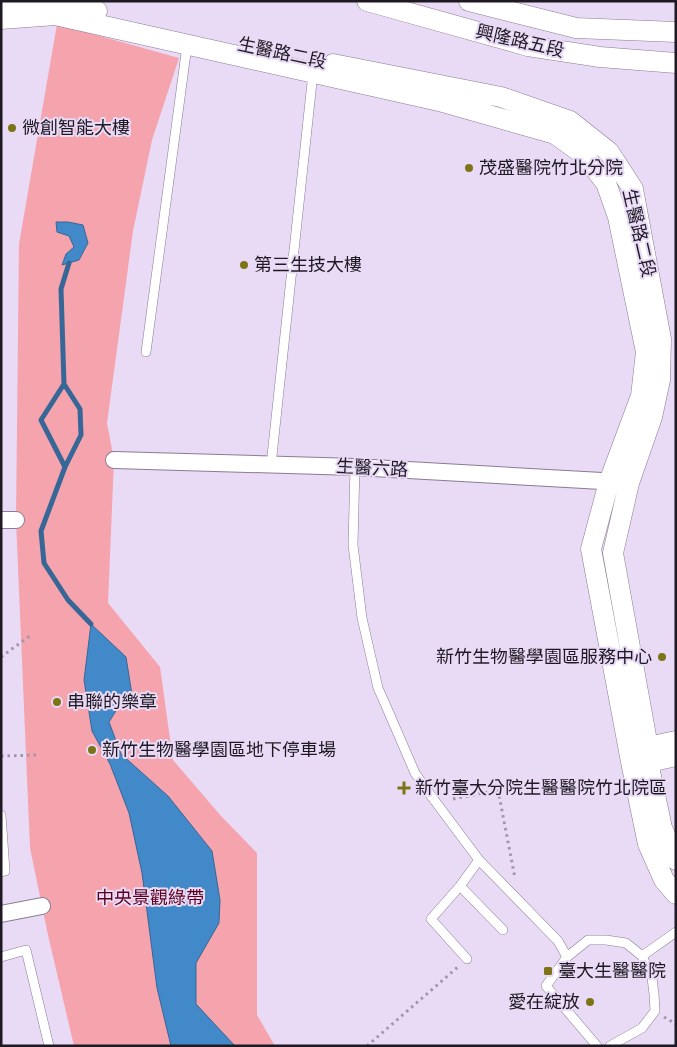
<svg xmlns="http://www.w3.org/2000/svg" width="677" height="1047" font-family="'Roboto Condensed','Noto Sans TC',sans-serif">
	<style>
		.green { fill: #f5a3ad }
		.water { fill: #4289c9; stroke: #376797 }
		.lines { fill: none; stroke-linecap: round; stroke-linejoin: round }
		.stream { stroke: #376797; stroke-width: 5 }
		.service-casing { stroke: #897c94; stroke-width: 10 }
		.minor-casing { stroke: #897c94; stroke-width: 18 }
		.tertiary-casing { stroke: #897c94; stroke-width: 21 }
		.path { stroke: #a296ac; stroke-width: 3; stroke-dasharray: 2.5 4; stroke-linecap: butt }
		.service { stroke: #fff; stroke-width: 9 }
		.minor { stroke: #fff; stroke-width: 16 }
		.tertiary { stroke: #fff; stroke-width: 20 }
		.poi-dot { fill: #7d7417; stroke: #e9daf6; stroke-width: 2 }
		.labels { text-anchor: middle; stroke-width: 4; stroke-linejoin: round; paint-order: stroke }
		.street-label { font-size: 18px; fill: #1e1923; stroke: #e9daf6 }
		.poi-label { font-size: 18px; fill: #1e1923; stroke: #e9daf6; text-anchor: start }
		.park-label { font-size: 18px; fill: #5b001e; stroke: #e9daf6 }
	</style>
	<rect width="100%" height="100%" fill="#e9daf6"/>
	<!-- green -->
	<path class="green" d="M57,24L179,58L152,140L133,231L107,423L114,460L108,603L160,667L173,760L221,816L257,853V1015L275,1046H74L48,935L30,848L16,520L19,244Z"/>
	<!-- water -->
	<path class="water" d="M56,222H68L83,225L88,243L79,260L62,265L66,254L74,247L69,236L57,232Z
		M91,624L126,657L133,701L119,706L109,722L121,754L168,796L212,851L220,900L219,923L196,963V1004L235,1046H171L157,988L142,873L129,813L110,764L92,731L84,680Z"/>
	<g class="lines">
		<!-- stream -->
		<path class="stream" d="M69,263L61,289L64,384L80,409L81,435L65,467L41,531L44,563L68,600L91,624
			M64,384L41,420L65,467"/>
		<defs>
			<path id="service" d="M146,352L186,53L188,45
				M271,465L313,73
				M355,467L353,545L362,618L378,688L383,699L415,773L429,793L479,860L558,941L567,957
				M1,815L5,871L1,872
				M460,886L503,930
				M642,956L676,932
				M1,957L26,950L49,1046
				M467,959L431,919L460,886L479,860
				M597,1046L546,986L567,957L588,940H606L626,943L642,956L652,978L654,994L655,1011L642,1028L610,1046"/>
			<path id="minor" d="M114,460L355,467L620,482
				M1,520H16
				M1,914L42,906"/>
			<path id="tertiary" d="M367,1L528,46L600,57L676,63
				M469,1L576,28L676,32
				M1,4H68L97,11
				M1,19L55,15L439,101L555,134L583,154L606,183L618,217L646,352L641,396L609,482L591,549L632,767L648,844L664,880L676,894
				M333,64L501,97L570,121L609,152L633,189L661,339L660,380L652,417L629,483L613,553L648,747V762L662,828L676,860
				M635,748L648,747L676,741
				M636,765L676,756"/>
		</defs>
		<!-- service casing -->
		<use href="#service" class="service-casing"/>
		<!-- minor casing -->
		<use href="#minor" class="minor-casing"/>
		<!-- tertiary casing -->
		<use href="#tertiary" class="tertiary-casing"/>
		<!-- path -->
		<path class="path" d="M1,657L31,635
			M1,756L38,755
			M453,799L498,790L515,878
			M664,1017L676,1024
			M367,1046L459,966"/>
		<!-- service -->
		<use href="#service" class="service"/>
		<!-- minor -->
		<use href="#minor" class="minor"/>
		<!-- tertiary -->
		<use href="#tertiary" class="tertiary"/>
	</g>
	<!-- markers -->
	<g class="poi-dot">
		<circle cx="12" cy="128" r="5"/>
		<circle cx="469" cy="168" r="5"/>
		<circle cx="244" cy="265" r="5"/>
		<circle cx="662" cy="657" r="5"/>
		<circle cx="57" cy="702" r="5"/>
		<circle cx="92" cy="750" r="5"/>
		<path d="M401.5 780.5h5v5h5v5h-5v5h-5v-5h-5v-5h5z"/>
		<rect x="543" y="966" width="10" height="10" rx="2.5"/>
		<circle cx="590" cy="1002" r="5"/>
	</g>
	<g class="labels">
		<!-- street labels -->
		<g class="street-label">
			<text transform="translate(520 41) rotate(13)" y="6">興隆路五段</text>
			<text transform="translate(282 53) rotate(12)" y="6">生醫路二段</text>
			<text transform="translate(639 233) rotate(77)" y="6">生醫路二段</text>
			<text transform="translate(372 468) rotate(3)" y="6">生醫六路</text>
		</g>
		<!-- poi labels -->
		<g class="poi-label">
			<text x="22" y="134">微創智能大樓</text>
			<text x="479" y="174">茂盛醫院竹北分院</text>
			<text x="254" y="271">第三生技大樓</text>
			<text x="652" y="663" text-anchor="end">新竹生物醫學園區服務中心</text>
			<text x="67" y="708">串聯的樂章</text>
			<text x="102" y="756">新竹生物醫學園區地下停車場</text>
			<text x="415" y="794">新竹臺大分院生醫醫院竹北院區</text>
			<text x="558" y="977">臺大生醫醫院</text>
			<text x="580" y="1008" text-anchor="end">愛在綻放</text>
		</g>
		<!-- park labels -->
		<g class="park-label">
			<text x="150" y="904">中央景觀綠帶</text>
		</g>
	</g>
	<!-- border -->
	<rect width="677" height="1047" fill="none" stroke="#1e1923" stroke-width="5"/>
</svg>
